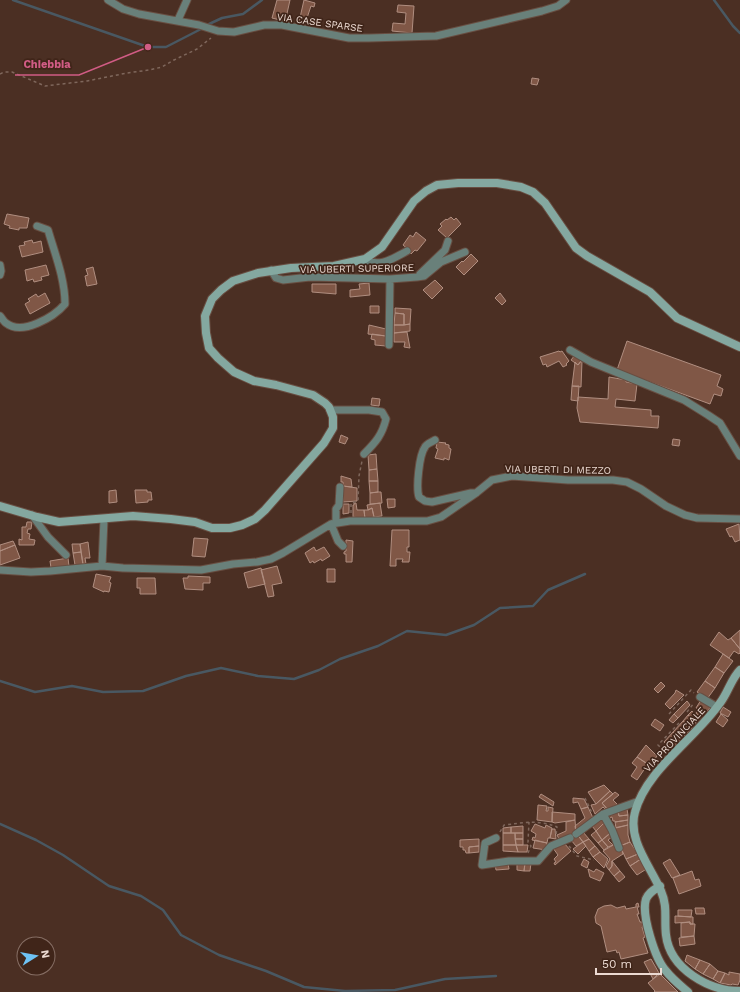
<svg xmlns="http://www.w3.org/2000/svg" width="740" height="992" font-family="'Work Sans',sans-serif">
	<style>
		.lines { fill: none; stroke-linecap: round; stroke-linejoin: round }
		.stream { stroke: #495862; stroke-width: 2.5 }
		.building { fill: #805746; stroke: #b08e80 }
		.street-casing { stroke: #684e42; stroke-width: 9 }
		.secondary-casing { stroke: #684e42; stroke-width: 10 }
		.path { stroke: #7f675c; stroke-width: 1.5; stroke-dasharray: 3 3; stroke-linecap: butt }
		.street { stroke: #69807a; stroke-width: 7 }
		.secondary { stroke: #84a8a0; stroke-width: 8 }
		.labels { text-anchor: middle; stroke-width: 3.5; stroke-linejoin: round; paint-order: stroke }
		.street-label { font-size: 10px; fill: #ecdad2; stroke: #402519 }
		.leader { fill: none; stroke: #d15c85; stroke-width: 1.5 }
		.callout-dot { fill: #d15c85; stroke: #402519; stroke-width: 1.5 }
		.callout-label { font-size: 11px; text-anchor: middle; font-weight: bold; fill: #d15c85; stroke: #402519; stroke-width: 3.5; stroke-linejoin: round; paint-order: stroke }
	</style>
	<rect width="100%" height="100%" fill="#4b2f23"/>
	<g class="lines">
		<!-- stream -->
		<path class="stream" d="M13,0L148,47H166L203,28
			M714,0L733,26L740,33
			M207,25L222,18L243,14L262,0
			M0,681L35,692L72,686L103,692L143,691L186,676L221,668L258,676L294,679L319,670L340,659L378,646L407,631L446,635L474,625L500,608L533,606L548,590L585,574
			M0,824L36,840L63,855L109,886L141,896L163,910L181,935L219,955L266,971L304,987L345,991L395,990L445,979L496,976"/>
	</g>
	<!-- building -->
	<path class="building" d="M277,0H290L286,18L289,19L288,22L272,18Z
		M304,0L315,3L314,7L311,6L305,24L299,22Z
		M398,5L414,6L412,33L392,31L393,23L405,24L406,13L397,12Z
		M532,78L539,79L537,85L531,84Z
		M7,214L29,218L27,228H19V230L9,228L10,226L4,224Z
		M451,217L454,220L456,218L461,224L447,238L438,230L442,226L440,224L446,219L447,220Z
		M416,232L426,240L417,251L415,250L411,254L408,251L409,250L403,245L410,235L413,237Z
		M32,240L33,243L41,241L43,252L22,257L19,246L25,245L24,242Z
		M471,254L478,261L464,275L456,267L462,261L463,262Z
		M46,265L49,275L41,277L42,280L34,282L33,279L27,281L25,270Z
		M93,267L97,284L87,286L85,276L88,275L86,269Z
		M435,280L443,288L432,299L423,290Z
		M369,283L370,295L350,297V290L360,289L359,284Z
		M312,284H336V294L312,292Z
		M45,293L50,303L30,314L25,304L30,301L28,299L36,294L38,297Z
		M500,293L506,301L502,305L495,298Z
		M370,306H379V313H370Z
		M395,308L411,309L410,324L404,325V314L395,313Z
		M395,313L404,314V325H394Z
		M410,324V331L394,333V325H403Z
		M369,325L386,329V336L368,334Z
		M407,332L410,348L404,347L405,342H394V333Z
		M372,334L386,336V346L375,345V340L371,339Z
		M627,341L721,375L717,386L723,389L721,396L714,394L710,404L617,370Z
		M559,351L560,352L562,351L569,361L566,364L567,365L563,367L559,361L547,367L546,364L543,365L540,357Z
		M575,355L582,360L578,365L571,360Z
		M581,361H582L581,387L572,386L575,362L578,365Z
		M609,377L626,380V382L637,384L635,401L616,399L615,407L651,410V416H659L658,428L580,422L577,408L578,397L608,399Z
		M572,386H579L578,401L571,400Z
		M372,398L380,399L379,406L371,405Z
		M341,435L348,438L345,444L339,442Z
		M673,439L680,440L679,446L672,445Z
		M437,442L446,443L445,444L449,445V448L451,449L449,460L444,458V460L435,458L438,449L436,448Z
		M376,454L377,469L369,470L368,455Z
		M377,469L378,481H369V470Z
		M341,476L351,479L352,487L343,486V482H341Z
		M369,481H378V492L370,493Z
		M343,486L357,488V501L343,502Z
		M116,490L117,502L109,503V491Z
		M135,490H147V492H151L152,500H148V502L136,503Z
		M378,492H381L382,503L370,504V493Z
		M387,499H395V507L388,508Z
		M354,503H356L357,510H364L365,519L353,517V505H354Z
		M380,503L382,516L374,517L372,508L368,510L367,505Z
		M343,504H349V513L343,514Z
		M372,508L374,517L365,519L364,510H368Z
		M27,522H32L31,529H28L27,533L30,534L29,539L35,540L34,545H19V539L22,540V527H26Z
		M739,524L740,540L735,542L732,536L730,537L726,529Z
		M392,530H409V547H407V552H410L409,562H402L403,559H396V566H390Z
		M194,538L208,539L205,557L192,556Z
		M346,540L353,541L352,562H346V554H344V552L346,551Z
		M13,541L15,545L0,551V545Z
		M88,542L90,558H85L86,564H83L80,544Z
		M72,544H80L81,552L73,553Z
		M15,545L20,558L0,565V551Z
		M314,547L316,551L324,547L330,556L322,561L321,559L314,563L313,561L310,563L305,553Z
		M81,552L83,565H75L73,553Z
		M68,558L69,566L51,568L50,561Z
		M277,566L282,583L272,585L274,596L268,597L261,570Z
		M261,568L265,584L248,588L244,573Z
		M327,569H335V582H327Z
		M96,574L111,577L109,582L111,583L109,592L104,591V592L93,587Z
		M188,576L210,577V583H203V590L185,589L183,578H188Z
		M137,578H155L156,594H140V588H137Z
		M740,630V649L731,638Z
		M719,632L728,640L731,638L740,649V653L739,654L734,651L729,658L710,645Z
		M723,654L733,661L724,673L715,667Z
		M715,667L724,673L715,688L705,681Z
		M705,681L715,688L707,699L697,692Z
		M661,682L665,686L658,693L654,689Z
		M676,690L684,695L670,709L665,704L675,693Z
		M701,700L711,706L702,720L696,713L698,710L696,708Z
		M687,701L690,705L678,718L674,714Z
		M723,707L731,712L728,717L720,713Z
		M692,711L695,715L696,713L702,720L696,722L688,715Z
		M674,714L678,718L673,723L669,720Z
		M721,714L728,720L723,727L716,722Z
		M688,715L696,722L691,729L683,721Z
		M655,719L664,725L660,731L651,725Z
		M683,721L691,729L681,740L673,732Z
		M673,732L681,740L673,750L664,742Z
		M646,745L657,756L650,766L637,757Z
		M637,757L648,764L637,780L631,776L637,767L632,763Z
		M604,785L610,791L596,804L588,792Z
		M610,791L613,794L602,803L609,811H607L603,807L595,814L591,805L596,804Z
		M615,792L619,795L613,800L619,806L609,811L602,803Z
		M541,794L554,802L553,806L539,797Z
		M573,798L584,799L588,807L581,809L578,802L573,803Z
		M538,805L547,806L546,811H548V807L553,808L552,822L537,820Z
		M588,807L593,818L576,833L575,826L585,818L581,809Z
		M627,809L628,815L619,816L618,810Z
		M552,812L575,814V820L555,823L552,822Z
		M618,812L619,816L628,815V820L615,822V821H613L612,817L607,819L605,815Z
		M601,819L604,823L596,831L592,826Z
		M575,820L576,833L560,841L557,835L566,831V822Z
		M628,820V825L616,828L615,822Z
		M604,823L612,832L602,840L596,831Z
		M535,824L545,828L546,825L552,828L550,838H548L547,843L532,840L533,837L535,838L536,834L531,831Z
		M628,825V835L630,842L620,846L614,828Z
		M523,826V833H511V827Z
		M511,827V833H503V828Z
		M552,829H555L556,839L550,838Z
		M596,831L602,840L598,843L591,835Z
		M583,832L589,839L583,842L578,835Z
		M503,833H515L516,845H503Z
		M515,833H523V839H515Z
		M576,833L583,842L576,846L571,840L570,837Z
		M610,833L612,837L608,840L613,845L608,847L602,840Z
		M479,839V846L469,847V853H466L465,850H463V847H460V840Z
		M515,839H523V845H516Z
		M589,839L595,846L589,851L583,842Z
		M535,840L547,843L546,850L533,848Z
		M602,840L608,847L604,850L598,843Z
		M583,842L586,846L578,854L573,849Z
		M630,842L638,854L626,859L620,846Z
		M564,843L571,851L555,865L554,863L556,862L554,859L558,855L553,848Z
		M615,844L621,849L623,854L612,861V866L609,870L606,866L610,859L603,851Z
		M503,845H516L518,852L503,851Z
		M516,845H528L527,852H518Z
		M479,846V852L469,853V847Z
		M595,846L600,852L593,857L589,851Z
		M600,852L608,859L604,868L593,857Z
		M638,854L641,859L630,866L626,859Z
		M584,859L589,862L587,868L581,865Z
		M641,859L648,868L637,875L630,866Z
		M670,859L680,875L672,878L663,863Z
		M612,861L620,871L614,876L609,870L612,866Z
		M495,863H508L509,869L496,870Z
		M517,863H525L524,871L517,870Z
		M525,863H531L530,871H524Z
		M588,869L594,872L596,869L604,873L600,881L590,877Z
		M620,871L625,877L619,882L614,876Z
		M692,871L695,880L699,879L701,886L679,894L673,878Z
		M638,903L639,907H637L639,914H637L640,922H642L643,927H642L645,937L643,938L648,953L621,959L619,952L617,953L616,950L607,952L601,926L596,923L595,917L598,909L604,906L611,905L617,908L625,906L626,909L636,907V904Z
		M695,908H704L705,914H696Z
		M678,910H692L691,917L678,916Z
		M675,916L693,917V924H690V922L675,923Z
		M690,922V924H695L694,936L681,937V923Z
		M694,936L695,944L680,946L679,938Z
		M687,955L700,960L695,969L685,961Z
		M651,959L659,973L653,979L644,962Z
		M700,960L710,964L703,974L695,969Z
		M710,964L718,971L713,979L703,974Z
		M718,971L725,973L720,983L713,979Z
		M729,972L740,974V980L738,985L732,984L731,985L720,983L725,973L729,975Z
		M660,974L678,992H654L655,991L648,983Z"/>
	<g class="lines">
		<defs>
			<path id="street" d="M108,0L123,9L139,14L199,25L218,31L234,32L264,25H282L349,38H369L436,36L542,11L558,6L566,0
				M178,20L187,0
				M363,260C382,267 390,260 407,251
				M0,265L1,271L0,275
				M271,270L276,278L283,280L310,277L390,279L417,277L424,276L441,262L465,252
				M420,274L445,250L448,241
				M0,316C2,318 4,322 6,323C22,336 54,317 65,304C65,279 55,254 48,230L37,226
				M389,345L390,279
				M570,350L591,362L684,400L708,415L720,423L740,456
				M330,410H369L382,412L386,419C382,435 376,442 364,454
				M435,440C432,442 426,444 425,447C419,455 416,488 419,497L425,501L432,502L471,493H476
				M32,515L48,537L66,555
				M336,523V509L339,505L340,487
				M331,524L338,541L343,546
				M102,566L104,519
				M0,570L31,572L50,571L102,566L123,568L201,570L233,564L257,562L271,559L283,553L331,524L350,521H427L441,517L476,493L492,480L512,476L568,480H613L627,482L641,489L666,506L685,515L697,518L740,519
				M700,697L717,707
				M603,814L612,830L619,848
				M576,834L603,814L639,801
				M496,838L485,843L482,865L509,861H538L551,846L570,838"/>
			<path id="secondary" d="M0,506L37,517L59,522L133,516L171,519L195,522L212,528H230L242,525L255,519L265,510L324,443L333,428V417L329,407L325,403L313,395L276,385L254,381L234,372L218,358L209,348L206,333L205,316L212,299L221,290L233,281L258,273L291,268L334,266L365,259L382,247L414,201L426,191L437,185L458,183H497L521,187L533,192L545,203L576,248L587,256L650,292L677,318L740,347
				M740,670C731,679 728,693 720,703C695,739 646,770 635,812C627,840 651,867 661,891C668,907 664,919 666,935C670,969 709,991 740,991
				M660,886C654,890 649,892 646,899C641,914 655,959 666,971C672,979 681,986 688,992"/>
		</defs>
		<!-- street casing -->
		<use href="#street" class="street-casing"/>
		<!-- secondary casing -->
		<use href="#secondary" class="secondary-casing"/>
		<!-- path -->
		<path class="path" d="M0,74L4,72H12L45,86L87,81L127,73L149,70L162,67L174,60L197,49L211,38
			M351,513V503L358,501L359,476L362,461
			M687,712L694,703
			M669,714L691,690L694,693
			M664,751L658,745L679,723
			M585,798L592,813
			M500,832L504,825C524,823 537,819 557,827L556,836
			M569,846L577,856L594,860
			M528,853L531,846L528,842L529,822"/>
		<!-- street -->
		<use href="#street" class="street"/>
		<!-- secondary -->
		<use href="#secondary" class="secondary"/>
	</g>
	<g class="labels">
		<!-- street labels -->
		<g class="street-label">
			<text transform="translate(320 22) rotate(8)" y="4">VIA CASE SPARSE</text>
			<text transform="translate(357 268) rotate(-1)" y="4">VIA UBERTI SUPERIORE</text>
			<text transform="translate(558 469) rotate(1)" y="4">VIA UBERTI DI MEZZO</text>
			<text transform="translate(674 739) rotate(-47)" y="4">VIA PROVINCIALE</text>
		</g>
	</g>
	<!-- callouts -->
	<path class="leader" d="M148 47L79 75H15"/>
	<circle class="callout-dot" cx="148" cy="47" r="4"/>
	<g class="callout-label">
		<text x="47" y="68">Chiebbia</text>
	</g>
	<!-- north arrow -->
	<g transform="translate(36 956) rotate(79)"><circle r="19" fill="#402519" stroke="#856d63"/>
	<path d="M0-3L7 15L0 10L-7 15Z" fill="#6ec2f4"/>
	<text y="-6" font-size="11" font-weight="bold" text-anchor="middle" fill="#ecdad2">N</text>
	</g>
	<!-- scale -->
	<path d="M596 968v6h65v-6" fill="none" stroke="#ecdad2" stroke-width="2"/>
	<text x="602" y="968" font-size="12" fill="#ecdad2" stroke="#402519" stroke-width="3" paint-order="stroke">50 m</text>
</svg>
